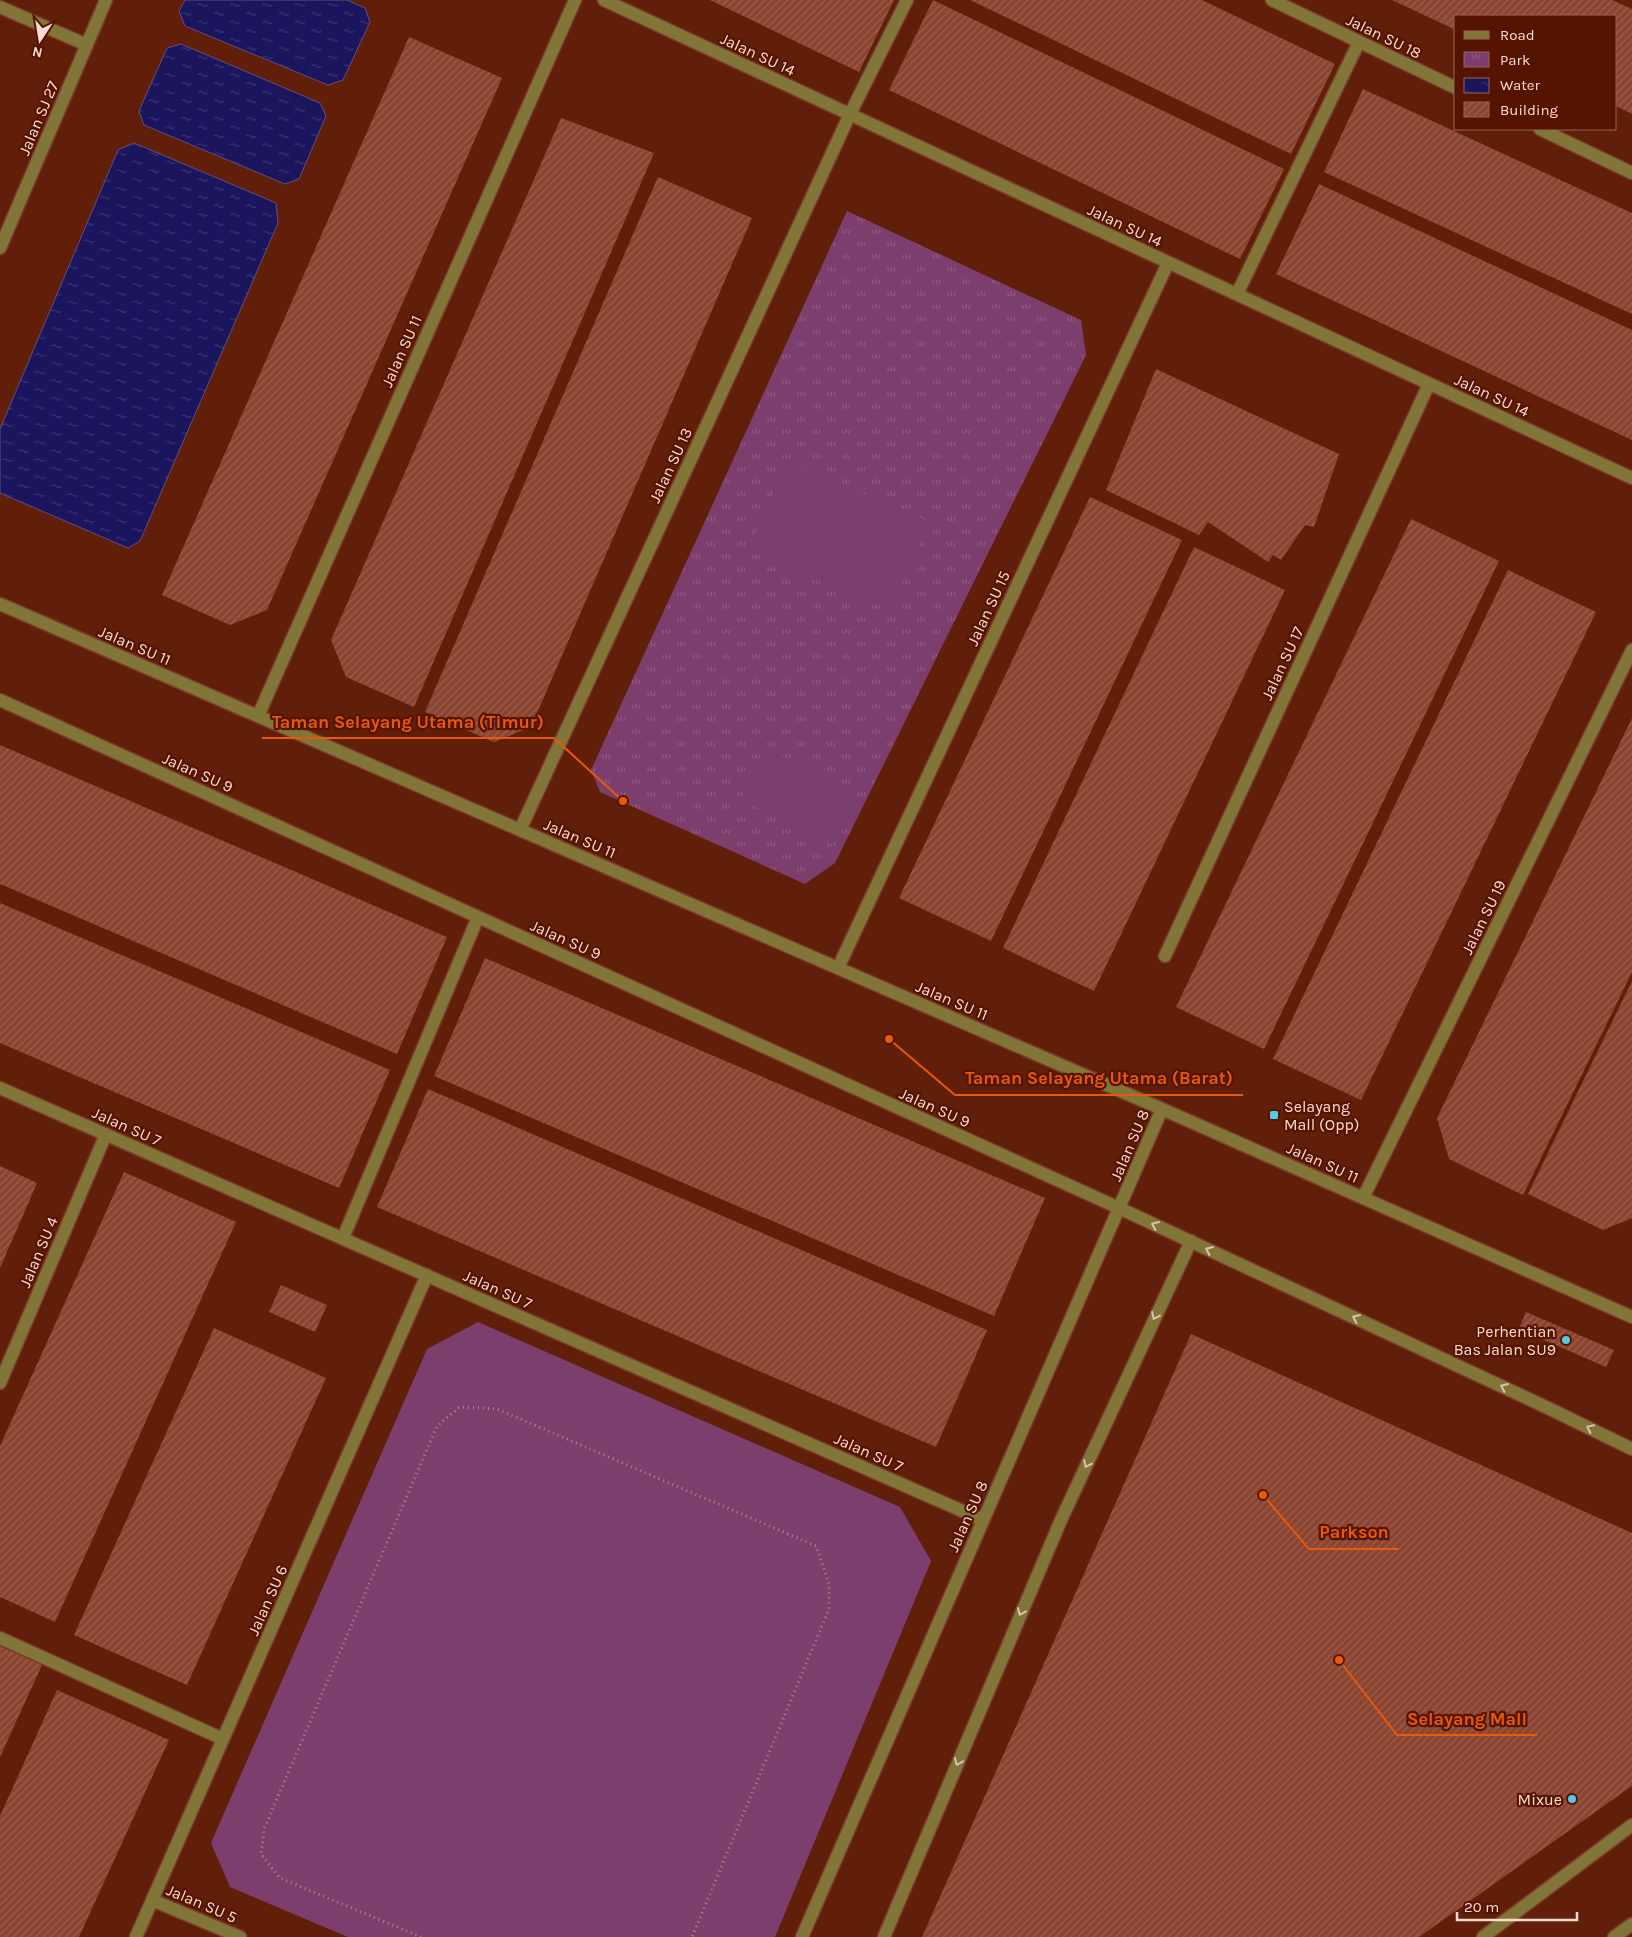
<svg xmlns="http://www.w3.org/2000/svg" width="1632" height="1937" font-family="Karla,sans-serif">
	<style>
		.park { fill: url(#park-tufts) }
		.garden { fill: #7c3e6d }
		.water { fill: url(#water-ripples); stroke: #5f5080 }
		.building { fill: url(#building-hatch) }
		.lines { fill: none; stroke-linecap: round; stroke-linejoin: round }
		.minor-casing { stroke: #7a3d2a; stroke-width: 15 }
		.path { stroke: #b78677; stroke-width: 3; stroke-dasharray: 1 4; stroke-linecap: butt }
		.minor { stroke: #827538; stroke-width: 12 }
		.oneway { stroke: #dec2ab }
		.poi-dot { fill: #59c8e5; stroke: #551400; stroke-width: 2 }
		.labels { text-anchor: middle; stroke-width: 4.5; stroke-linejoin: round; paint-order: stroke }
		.street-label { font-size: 16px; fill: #fddbd1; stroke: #551400 }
		.poi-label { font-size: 16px; fill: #fddbd1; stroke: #551400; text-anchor: end }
		.leader { fill: none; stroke: #e8590c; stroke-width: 2 }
		.callout-dot { fill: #e8590c; stroke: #551400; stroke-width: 2 }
		.callout-label { font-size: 18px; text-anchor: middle; font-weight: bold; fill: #e8590c; stroke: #551400; stroke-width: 4.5; stroke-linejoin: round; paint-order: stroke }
	</style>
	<defs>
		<pattern id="park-tufts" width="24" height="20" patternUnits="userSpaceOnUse" patternTransform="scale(1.25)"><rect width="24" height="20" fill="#7c3e6d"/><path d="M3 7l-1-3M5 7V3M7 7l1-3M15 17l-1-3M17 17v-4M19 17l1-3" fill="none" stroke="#905981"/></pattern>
		<pattern id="water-ripples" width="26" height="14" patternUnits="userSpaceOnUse" patternTransform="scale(1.25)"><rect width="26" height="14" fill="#1b155e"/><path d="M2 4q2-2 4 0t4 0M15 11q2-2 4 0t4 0" fill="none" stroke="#3d3674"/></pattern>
		<pattern id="building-hatch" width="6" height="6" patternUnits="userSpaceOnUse" patternTransform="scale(1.25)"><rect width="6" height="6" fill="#8a4430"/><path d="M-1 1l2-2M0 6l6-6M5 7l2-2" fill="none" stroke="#9b5e4d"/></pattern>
	</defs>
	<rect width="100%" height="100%" fill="#611f0a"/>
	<!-- park -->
	<path class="park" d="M847,211L1081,320L1086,355L835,863L805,884L600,792L591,770Z"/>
	<!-- garden -->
	<path class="garden" d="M787,461L929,522L891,611L748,551Z
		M766,748L857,792L831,844L740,799Z
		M478,1322L900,1507L931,1561L775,1937H348L230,1887L211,1843L427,1349Z"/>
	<!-- water -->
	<path class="water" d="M185,0H347L365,8L370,22L343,80L328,85L185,26L179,11Z
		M181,44L320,103L326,116L299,179L285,184L144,125L139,111L167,48Z
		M134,143L276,203L278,223L140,541L128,548L0,493V429L118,150Z"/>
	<!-- building -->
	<path class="building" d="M710,0H894L859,72Z
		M933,0L1284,169L1240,259L889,90Z
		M970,0H1202L1335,64L1291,154Z
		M1392,0H1612L1632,9V114L1616,106V16H1456V30Z
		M409,37L502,78L267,610L230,625L162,595Z
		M1363,89L1632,213V314L1324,172Z
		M561,118L654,153L414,707L346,677L331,640Z
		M658,177L752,218L531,727L494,742L425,712Z
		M1319,184L1632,330V440L1276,274Z
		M1156,369L1339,454L1314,527L1305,525L1281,560L1273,555L1268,562L1208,522L1199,535L1106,490Z
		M1090,497L1182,540L991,941L899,898Z
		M1411,519L1499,561L1264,1049L1176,1007Z
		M1194,547L1285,590L1094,991L1003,948Z
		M1508,570L1596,612L1361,1100L1273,1059Z
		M1632,718V972L1523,1195L1449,1159L1437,1118Z
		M0,745L447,937L397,1054L0,884Z
		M0,903L390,1070L339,1188L0,1043Z
		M485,958L1045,1198L994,1316L434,1076Z
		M1632,981V1218L1603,1230L1528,1194Z
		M428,1089L987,1330L936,1447L377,1207Z
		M0,1166L37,1183L0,1268Z
		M124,1172L236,1222L55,1622L0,1597V1446Z
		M281,1285L327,1305L315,1332L269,1312Z
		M1526,1312L1614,1350L1606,1367L1519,1329Z
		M214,1328L326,1378L187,1685L74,1635Z
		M1191,1334L1632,1533V1786L1419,1937H922Z
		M0,1646L42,1665L0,1757Z
		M57,1690L169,1740L79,1937H0V1816Z"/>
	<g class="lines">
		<defs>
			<path id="minor" d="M604,0L1632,478
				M1272,0L1456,88
				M0,7L87,45
				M1540,129L1632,173
				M0,248L106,0
				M1237,294L1359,42
				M0,604L1162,1109L1632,1317
				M0,700L1119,1208L1548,1408L1632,1449
				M258,716L575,0
				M520,830L850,114L907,0
				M1165,956L1429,384
				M838,968L1168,263
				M0,1088L983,1520
				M1363,1198L1632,650
				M343,1238L478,917
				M0,1383L106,1134
				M0,1638L223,1739
				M152,1900L240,1937
				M136,1937L427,1275
				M802,1937L1162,1109
				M884,1937L1061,1520L1191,1241
				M1483,1937L1632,1825
				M1614,1937L1632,1924"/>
		</defs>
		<!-- minor casing -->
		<use href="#minor" class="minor-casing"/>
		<!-- path -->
		<path class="path" d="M421,1937L280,1878L261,1854L264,1829L437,1426L460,1407L497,1409L816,1546L829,1584V1609L692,1937"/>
		<!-- minor -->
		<use href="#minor" class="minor"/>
	</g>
	<!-- one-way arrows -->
	<defs><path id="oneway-chevron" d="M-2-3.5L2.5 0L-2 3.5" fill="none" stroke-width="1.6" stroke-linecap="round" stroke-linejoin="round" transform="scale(1.25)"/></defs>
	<g class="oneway">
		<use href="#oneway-chevron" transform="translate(1155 1225) rotate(-155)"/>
		<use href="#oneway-chevron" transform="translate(1209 1250) rotate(-155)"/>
		<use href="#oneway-chevron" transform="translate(1155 1316) rotate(115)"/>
		<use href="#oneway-chevron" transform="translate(1356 1318) rotate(-155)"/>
		<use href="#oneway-chevron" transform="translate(1504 1387) rotate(-155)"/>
		<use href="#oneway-chevron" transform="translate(1590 1428) rotate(-154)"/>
		<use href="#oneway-chevron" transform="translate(1087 1464) rotate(115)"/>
		<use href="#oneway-chevron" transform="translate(1021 1612) rotate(113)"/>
		<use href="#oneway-chevron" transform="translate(958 1762) rotate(113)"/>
	</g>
	<!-- markers -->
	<g class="poi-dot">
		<rect x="1269" y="1110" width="10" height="10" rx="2.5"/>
		<circle cx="1566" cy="1340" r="5"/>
		<circle cx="1572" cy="1799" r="5"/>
	</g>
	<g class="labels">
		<!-- street labels -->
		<g class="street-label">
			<text transform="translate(1384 36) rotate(26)" y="6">Jalan SU 18</text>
			<text transform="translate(758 54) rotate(25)" y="6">Jalan SU 14</text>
			<text transform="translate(38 118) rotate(-67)" y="6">Jalan SJ 27</text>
			<text transform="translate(1125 225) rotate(25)" y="6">Jalan SU 14</text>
			<text transform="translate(401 351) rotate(-66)" y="6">Jalan SU 11</text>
			<text transform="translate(1492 395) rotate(25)" y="6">Jalan SU 14</text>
			<text transform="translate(670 465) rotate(-65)" y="6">Jalan SU 13</text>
			<text transform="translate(988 608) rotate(-65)" y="6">Jalan SU 15</text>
			<text transform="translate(135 645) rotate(23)" y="6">Jalan SU 11</text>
			<text transform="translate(1282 663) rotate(-65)" y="6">Jalan SU 17</text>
			<text transform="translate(198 772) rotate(24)" y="6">Jalan SU 9</text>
			<text transform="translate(580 838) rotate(23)" y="6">Jalan SU 11</text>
			<text transform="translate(1483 917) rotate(-64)" y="6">Jalan SU 19</text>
			<text transform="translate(566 939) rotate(24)" y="6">Jalan SU 9</text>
			<text transform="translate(952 1000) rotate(23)" y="6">Jalan SU 11</text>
			<text transform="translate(935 1107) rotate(24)" y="6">Jalan SU 9</text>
			<text transform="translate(127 1126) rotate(24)" y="6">Jalan SU 7</text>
			<text transform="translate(1129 1145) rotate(-67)" y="6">Jalan SU 8</text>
			<text transform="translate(1323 1162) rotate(24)" y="6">Jalan SU 11</text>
			<text transform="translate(38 1252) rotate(-67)" y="6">Jalan SU 4</text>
			<text transform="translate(498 1289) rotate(24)" y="6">Jalan SU 7</text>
			<text transform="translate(869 1452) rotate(24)" y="6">Jalan SU 7</text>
			<text transform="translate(967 1516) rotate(-66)" y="6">Jalan SU 8</text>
			<text transform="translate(267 1600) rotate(-66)" y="6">Jalan SU 6</text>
			<text transform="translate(202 1903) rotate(23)" y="6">Jalan SU 5</text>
		</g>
		<!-- poi labels -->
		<g class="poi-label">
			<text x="1284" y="1112" text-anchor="start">Selayang<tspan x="1284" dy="18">Mall (Opp)</tspan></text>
			<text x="1556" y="1337">Perhentian<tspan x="1556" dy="18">Bas Jalan SU9</tspan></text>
			<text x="1562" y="1805">Mixue</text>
		</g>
	</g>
	<!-- callouts -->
	<path class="leader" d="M623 801L554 738H262M889 1039L955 1095H1243M1263 1495L1309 1549H1399M1339 1660L1397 1735H1537"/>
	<g class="callout-dot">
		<circle cx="623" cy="801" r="5"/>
		<circle cx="889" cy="1039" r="5"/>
		<circle cx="1263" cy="1495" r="5"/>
		<circle cx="1339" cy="1660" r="5"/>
	</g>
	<g class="callout-label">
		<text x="408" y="728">Taman Selayang Utama (Timur)</text>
		<text x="1099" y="1084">Taman Selayang Utama (Barat)</text>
		<text x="1354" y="1538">Parkson</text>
		<text x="1467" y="1725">Selayang Mall</text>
	</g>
	<!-- legend -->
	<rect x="1454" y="15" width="162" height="115" fill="#551400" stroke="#986454"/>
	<rect x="1464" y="31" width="25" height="8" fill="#827538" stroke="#986454"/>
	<text x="1500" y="40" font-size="15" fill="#fddbd1">Road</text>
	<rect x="1464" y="52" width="25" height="15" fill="url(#park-tufts)" stroke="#986454"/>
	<text x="1500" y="65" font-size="15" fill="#fddbd1">Park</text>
	<rect x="1464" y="78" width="25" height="15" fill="url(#water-ripples)" stroke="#986454"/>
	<text x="1500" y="90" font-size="15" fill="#fddbd1">Water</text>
	<rect x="1464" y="102" width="25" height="15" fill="url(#building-hatch)" stroke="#986454"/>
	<text x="1500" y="115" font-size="15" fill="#fddbd1">Building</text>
	<!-- north arrow -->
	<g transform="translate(40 40) rotate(192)" stroke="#551400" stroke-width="4" paint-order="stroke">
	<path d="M0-4L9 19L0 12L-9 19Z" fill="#fddbd1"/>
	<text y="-8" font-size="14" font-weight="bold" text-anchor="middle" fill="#fddbd1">N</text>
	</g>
	<!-- scale -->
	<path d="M1457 1912v8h120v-8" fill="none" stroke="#fddbd1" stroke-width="2.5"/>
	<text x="1464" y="1912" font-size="15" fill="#fddbd1" stroke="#551400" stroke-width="4" paint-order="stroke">20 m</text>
</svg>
